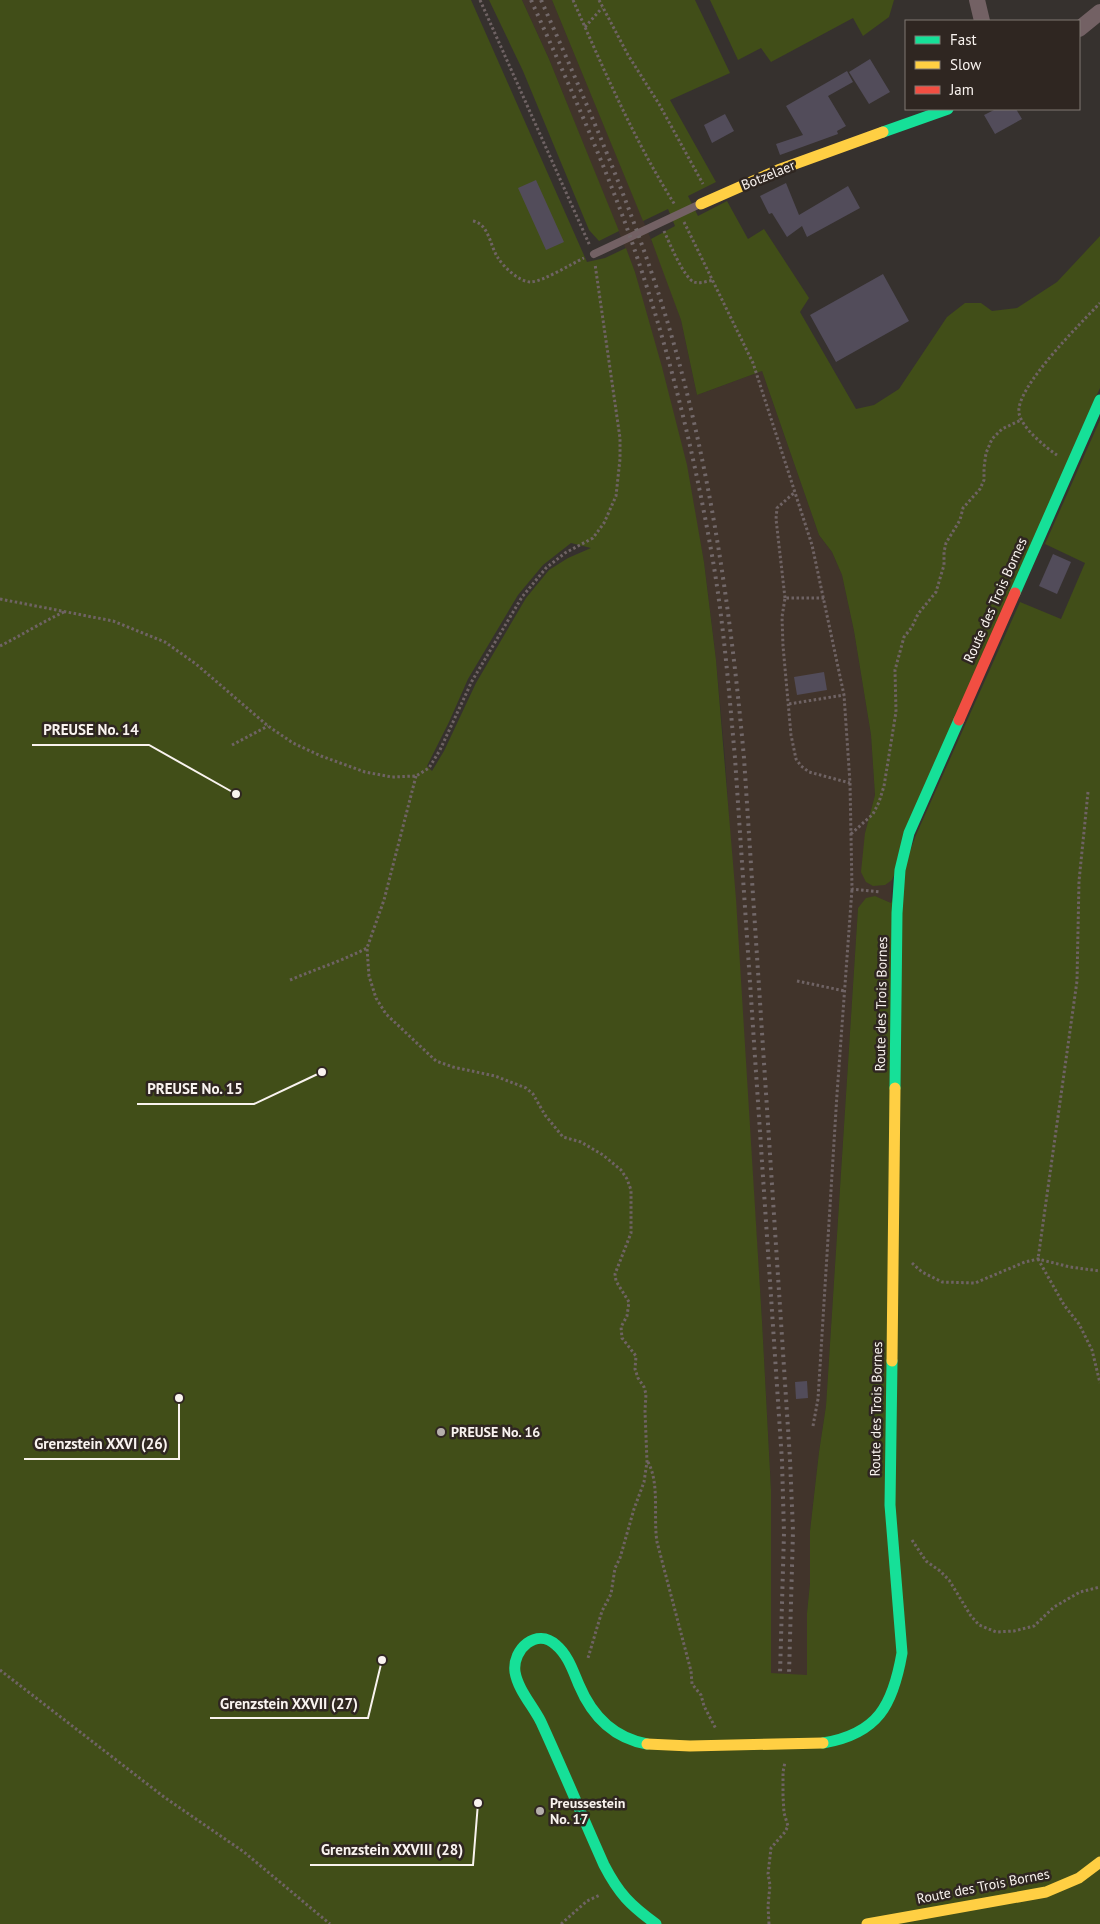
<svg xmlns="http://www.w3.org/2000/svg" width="1100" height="1924" font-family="'PT Sans',sans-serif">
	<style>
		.built { fill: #41342b }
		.green { fill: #414e18; fill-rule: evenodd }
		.building { fill: #524c5a }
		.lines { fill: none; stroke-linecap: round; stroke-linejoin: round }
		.path { stroke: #6f6364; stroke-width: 3; stroke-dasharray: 2.5 2.5; stroke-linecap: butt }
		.lane { stroke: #736164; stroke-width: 8 }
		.street { stroke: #736164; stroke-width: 16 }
		.fast { stroke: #16e098; stroke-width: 11 }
		.slow { stroke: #ffcf43; stroke-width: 11 }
		.jam { stroke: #f24e42; stroke-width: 11 }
		.rail { stroke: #726869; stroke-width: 4; stroke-dasharray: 2.5 5; stroke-linecap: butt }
		.poi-dot { fill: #b5afab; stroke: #2f2621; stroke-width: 2 }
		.labels { text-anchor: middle; stroke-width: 5; stroke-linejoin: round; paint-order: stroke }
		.street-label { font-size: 14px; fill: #f9f3ef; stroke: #2f2621 }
		.poi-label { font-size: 14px; font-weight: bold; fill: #f9f3ef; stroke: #2f2621; text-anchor: start }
		.leader { fill: none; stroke: #f9f3ef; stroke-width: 2 }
		.callout-dot { fill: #f9f3ef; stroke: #2f2621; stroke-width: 2 }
		.callout-label { font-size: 15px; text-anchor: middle; font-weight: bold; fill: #f9f3ef; stroke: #2f2621; stroke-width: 5; stroke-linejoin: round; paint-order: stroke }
	</style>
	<rect width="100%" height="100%" fill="#36312e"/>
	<!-- built -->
	<path class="built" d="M522,0H552L667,278L681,320L697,395L762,371L819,535L832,552L842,575L854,631L871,735L875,795L865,833L892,880L891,903L874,896L858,908L826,1406L819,1452L810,1531V1583L807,1613V1676L771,1673V1490L762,1321L725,758L716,660L704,562L695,516L635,272L549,59Z"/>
	<!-- green -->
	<path class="green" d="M0,0H471L587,262L605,258L626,248L635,272L662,367L687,465L704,562L716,660L736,899L762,1321L771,1490V1673L807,1675V1613L810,1583V1531L819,1452L826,1406L858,908L866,898L875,896L891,903L916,835L1020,602L1061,619L1085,563L1045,544L1100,420V1924H0ZM571,543L591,548L568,558L549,570L526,598L476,683L444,751L432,771L427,766L449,722L468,679L518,595L543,565Z
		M489,0H522L549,59L619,231L599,241L589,230L523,71Z
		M552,0H695L730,73L670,100L716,182L688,196L698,216L727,201L748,239L764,229L809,298L800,312L856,409L874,405L899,389L947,317L965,303H981L992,311L1017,308L1057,282L1100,236V388L1084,423L892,880L885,885L873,886L866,882L861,872L865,833L875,795L871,735L854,631L842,575L832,552L819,535L762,371L697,395L681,320L651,239L675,226L668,209L643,221Z
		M710,0H894L889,17L863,36L853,18L771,62L761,48L738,60Z"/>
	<!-- building -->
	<path class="building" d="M870,59L890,92L869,104L849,72Z
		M847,71L853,82L828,96L846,126L837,131L838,134L780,155L776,144L803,135L786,106Z
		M996,109H1016L1022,119L995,134L984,115Z
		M725,114L734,131L712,143L704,125Z
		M536,180L564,242L546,250L518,188Z
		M786,183L799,215L848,186L860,208L807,237L802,226L787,237L772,213L769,214L760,196Z
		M883,274L909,321L836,362L810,315Z
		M1053,554L1071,562L1057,594L1039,586Z
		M824,672L827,690L797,695L794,677Z
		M807,1381L808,1398L796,1399L795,1382Z"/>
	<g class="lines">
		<!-- path -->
		<path class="path" d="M480,0L590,246
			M573,0C604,70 634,140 675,205
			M599,0L628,55L659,104L703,184
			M585,27L602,8
			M473,221C489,224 490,246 498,258C504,267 519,282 531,282C544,281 571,264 584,258
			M684,222L753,363L812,545L844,695L850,783L852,889L880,892
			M664,231C669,242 684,278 694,282C700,284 708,281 714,280
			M1057,455C1045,447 1021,427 1019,413C1015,388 1082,322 1100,303
			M785,598L776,519L777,508L795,492
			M824,598H785L782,617L783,646L791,735L796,759L801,766L809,772L850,783
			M0,599L113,621L165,642L196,664L268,726L293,743L321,756L365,772L392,777L416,776L429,768L440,750L472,681L522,597L546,568L565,553L593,538L604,523L616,496L620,459V438L595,264
			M0,646C22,635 42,622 64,612
			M789,704L844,695
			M232,745L268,726
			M416,776L384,900L367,948L369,976L376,998L386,1014L436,1061L453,1067L495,1076L526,1088L533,1094L545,1115L563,1137L581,1142L603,1155L621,1170L627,1179L631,1190V1233L615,1274L616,1281L629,1302L627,1316L621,1327L622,1338L636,1356L635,1369L638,1378L644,1387L646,1394L645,1411L647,1462L644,1482L634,1509L620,1558L615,1568L611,1594L602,1611L588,1658
			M1088,792L1079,881L1077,981L1038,1259L1064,1305L1079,1324L1092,1350L1100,1383
			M851,834L873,814L879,802L884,786L896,712L895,670L904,637L912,627L918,614L936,592L944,565V552L946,543L960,520L963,508L980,489L984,480V468L986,453L992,439L1002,429L1021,420
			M290,980C316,969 342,961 367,948
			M797,981L845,991
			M912,1263L922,1272L942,1282L975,1283L1025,1262L1038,1259L1070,1267L1100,1271
			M813,1426L818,1399L837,1094L852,889
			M648,1462C660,1484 653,1517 657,1542L691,1671L692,1684L701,1695L704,1706L716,1729
			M912,1540L926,1561L940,1571L949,1580L971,1616L979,1625L996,1632L1014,1631L1034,1626L1054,1607L1080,1592L1100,1587
			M0,1670L164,1797L244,1852L330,1924
			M561,1924L587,1901L600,1895
			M769,1924L768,1906L770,1885L768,1874L771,1848L785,1832L788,1826L784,1813L783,1796V1772L785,1762"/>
		<!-- lane -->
		<path class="lane" d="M594,254L698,205"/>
		<!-- street -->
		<path class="street" d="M977,0L982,21
			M1079,29L1100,12"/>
		<!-- fast -->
		<path class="fast" d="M883,132L948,109
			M1015,593L1100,400
			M895,1088L897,913L900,870L909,833L959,720
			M823,1743C878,1734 893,1705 902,1653L890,1505L892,1361
			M647,1744C614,1738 592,1716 579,1685C573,1671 568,1655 556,1645C537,1627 512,1649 515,1672C518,1690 533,1706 541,1722C563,1770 583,1818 604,1865C619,1894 630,1905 656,1924"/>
		<!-- slow -->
		<path class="slow" d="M701,204L778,170L883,132
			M892,1361L895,1088
			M647,1744L690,1746L823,1743
			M867,1924L1046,1892L1079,1878L1100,1862"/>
		<!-- jam -->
		<path class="jam" d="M959,720L1015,593"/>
		<!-- rail -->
		<path class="rail" d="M531,0C571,89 612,179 642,272C673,366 696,463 713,561C724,626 729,692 735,758L782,1461L784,1533L780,1674
			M541,0C580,88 619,177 650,268C705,427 729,592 744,758L790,1459L793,1531L789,1674"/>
	</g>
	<!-- markers -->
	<g class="poi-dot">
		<circle cx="441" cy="1432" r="5"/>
		<circle cx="540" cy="1811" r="5"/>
	</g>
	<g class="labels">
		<!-- street labels -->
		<g class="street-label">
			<text transform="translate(768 175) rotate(-22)" y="5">Botzelaer</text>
			<text transform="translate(995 600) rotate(-66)" y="5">Route des Trois Bornes</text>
			<text transform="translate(881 1004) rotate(-89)" y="5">Route des Trois Bornes</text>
			<text transform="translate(876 1409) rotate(-89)" y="5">Route des Trois Bornes</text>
			<text transform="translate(983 1886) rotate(-11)" y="5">Route des Trois Bornes</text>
		</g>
		<!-- poi labels -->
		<g class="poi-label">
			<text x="451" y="1437">PREUSE No. 16</text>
			<text x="550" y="1808">Preussestein<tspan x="550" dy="16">No. 17</tspan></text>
		</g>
	</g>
	<!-- callouts -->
	<path class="leader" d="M236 794L149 745H32M322 1072L254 1104H137M179 1398L179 1459H24M382 1660L368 1718H210M478 1803L473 1865H310"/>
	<g class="callout-dot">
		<circle cx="236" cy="794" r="5"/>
		<circle cx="322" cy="1072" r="5"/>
		<circle cx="179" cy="1398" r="5"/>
		<circle cx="382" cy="1660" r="5"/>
		<circle cx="478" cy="1803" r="5"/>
	</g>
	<g class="callout-label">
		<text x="91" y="735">PREUSE No. 14</text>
		<text x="195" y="1094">PREUSE No. 15</text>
		<text x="101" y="1449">Grenzstein XXVI (26)</text>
		<text x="289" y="1709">Grenzstein XXVII (27)</text>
		<text x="392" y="1855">Grenzstein XXVIII (28)</text>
	</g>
	<!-- legend -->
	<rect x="905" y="20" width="175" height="90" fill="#2f2621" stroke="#807873"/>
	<rect x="915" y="36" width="25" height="8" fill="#16e098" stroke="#807873"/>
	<text x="950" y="45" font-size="15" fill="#f9f3ef">Fast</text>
	<rect x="915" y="61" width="25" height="8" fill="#ffcf43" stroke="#807873"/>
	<text x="950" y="70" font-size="15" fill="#f9f3ef">Slow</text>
	<rect x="915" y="86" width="25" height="8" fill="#f24e42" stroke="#807873"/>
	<text x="950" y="95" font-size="15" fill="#f9f3ef">Jam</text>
</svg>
